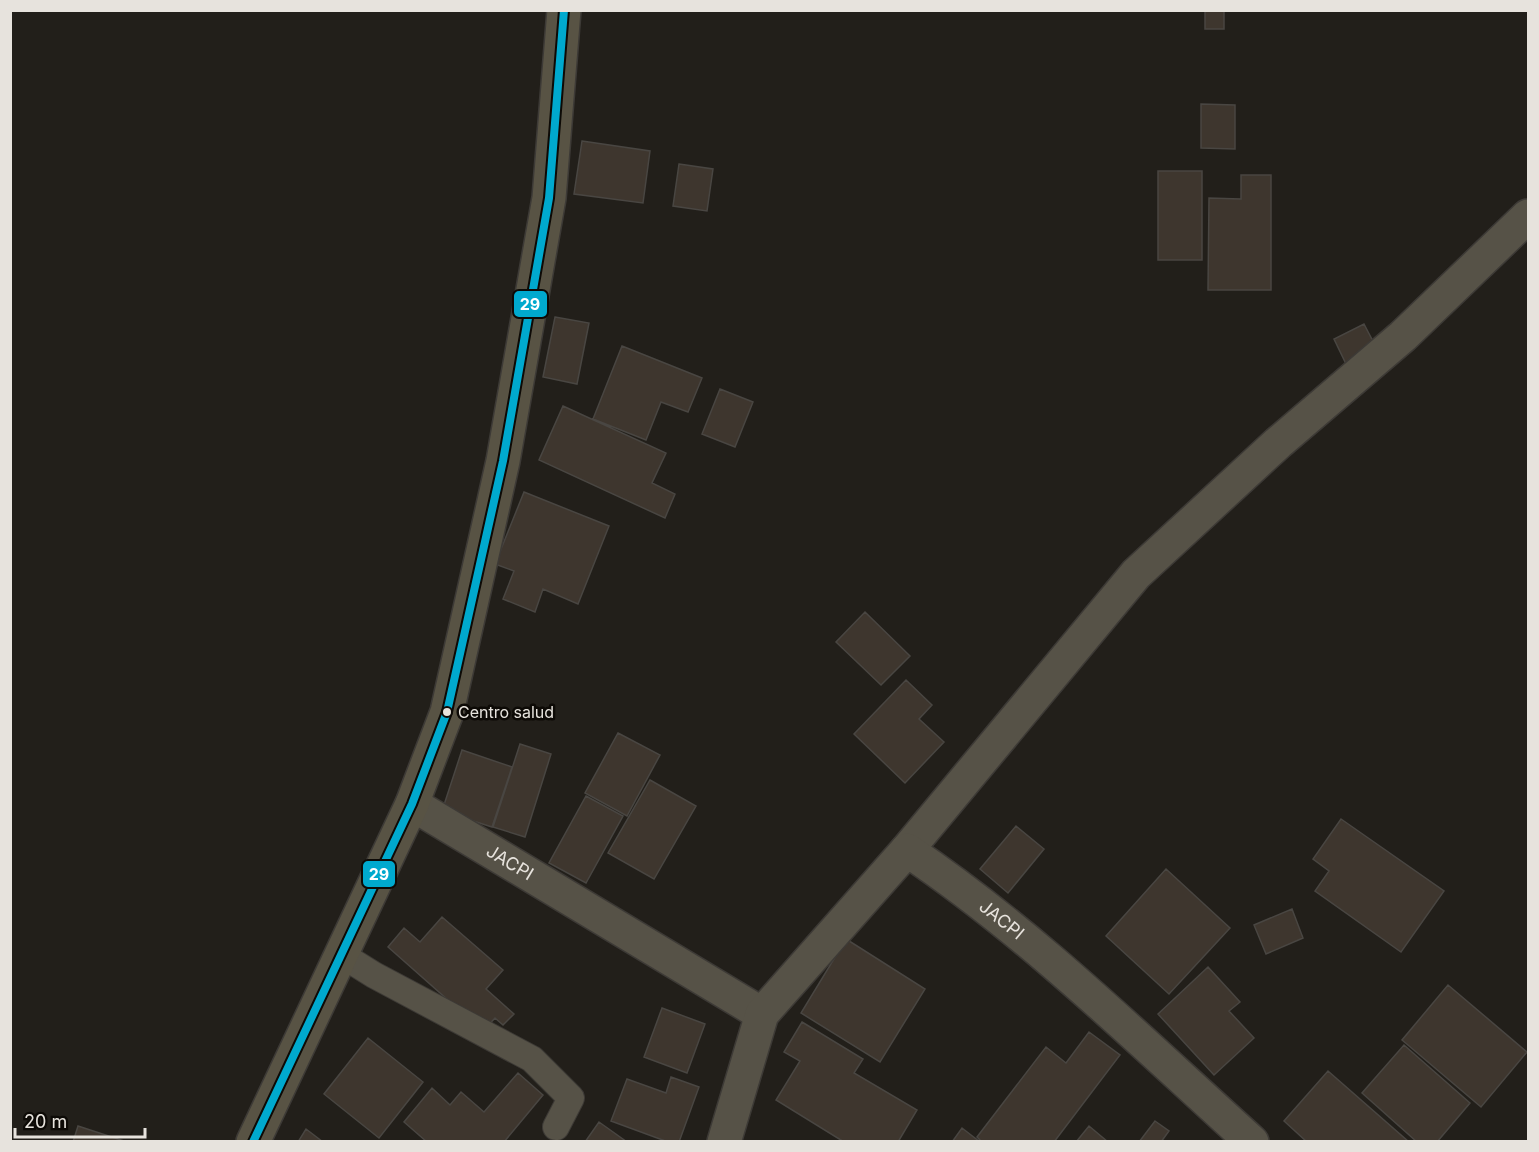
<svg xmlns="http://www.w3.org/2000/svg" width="1539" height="1152" font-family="Inter,sans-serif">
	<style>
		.building { fill: #3e362e; stroke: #494642; stroke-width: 1.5 }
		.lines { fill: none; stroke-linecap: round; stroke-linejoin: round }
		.lane-casing { stroke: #3d3a36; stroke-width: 28 }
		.street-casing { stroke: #3d3a36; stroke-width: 36 }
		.secondary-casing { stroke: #3d3a36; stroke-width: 36 }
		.lane { stroke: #565247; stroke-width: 26 }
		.street { stroke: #565247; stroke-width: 33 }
		.secondary { stroke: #585344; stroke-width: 33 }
		.bus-1-casing { stroke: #0d0a06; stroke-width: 12 }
		.bus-1 { stroke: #00a9ce; stroke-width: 8 }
		.bus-dot { fill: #e7e3dd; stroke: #0d0a06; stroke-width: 2 }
		.labels { text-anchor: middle; stroke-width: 5; stroke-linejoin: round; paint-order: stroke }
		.bus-label { font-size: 16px; fill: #e7e3dd; stroke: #0d0a06; text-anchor: start }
		.street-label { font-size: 18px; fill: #e7e3dd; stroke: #0d0a06 }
		.line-badge { stroke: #0d0a06; stroke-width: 2 }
		.badge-label { font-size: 16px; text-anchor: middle; font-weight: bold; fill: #fff }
	</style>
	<rect width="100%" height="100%" fill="#221f1a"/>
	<!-- building -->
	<path class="building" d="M1205,10H1224V29H1205Z
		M1201,104L1235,105V149L1201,148Z
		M582,141L650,151L643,203L574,194Z
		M679,164L713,169L707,211L673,206Z
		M1158,171H1202V260H1158Z
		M1241,175H1271V290H1208L1209,198L1241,199Z
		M555,317L589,323L577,384L543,377Z
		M1364,324L1378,351L1347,366L1334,339Z
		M622,346L702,378L688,412L661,402L646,440L593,419Z
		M720,389L753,402L735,447L702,434Z
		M563,406L666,453L652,483L675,494L665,518L539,460Z
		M524,492L609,526L578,604L543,589L535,612L503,599L514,571L495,564Z
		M865,612L910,656L881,685L836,642Z
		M906,680L932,705L919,719L944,742L905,783L854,734Z
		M618,733L660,755L627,816L585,793Z
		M520,744L551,754L525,837L493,827Z
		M462,750L512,767L492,827L442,811Z
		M650,780L696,806L654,879L608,853Z
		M586,796L623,816L586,883L549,863Z
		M1341,819L1444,891L1401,952L1315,891L1329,871L1313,859Z
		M1016,826L1044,849L1008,893L980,869Z
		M1166,869L1230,928L1169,994L1106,936Z
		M1292,909L1303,938L1266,954L1254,925Z
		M442,917L503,970L486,989L514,1014L503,1025L495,1018L483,1031L388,947L404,928L420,942Z
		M846,939L925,989L880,1062L801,1013Z
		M1208,967L1240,1002L1229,1011L1254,1038L1214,1075L1158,1014Z
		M1448,985L1527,1052L1481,1107L1402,1040Z
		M662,1008L705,1024L687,1073L644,1057Z
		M802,1022L863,1059L854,1073L917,1110L898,1142H844L776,1100L800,1061L784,1052Z
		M1089,1032L1120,1055L1054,1142H982L977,1137L1046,1047L1066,1063Z
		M368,1038L423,1082L379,1138L324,1094Z
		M1404,1045L1470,1103L1437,1142H1417L1362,1093Z
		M1328,1071L1409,1142H1307L1284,1121Z
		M518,1073L543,1095L504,1142H427L404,1122L432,1088L450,1105L461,1092L484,1112Z
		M671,1077L699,1087L679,1142H668L611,1121L627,1079L666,1093Z
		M1155,1121L1169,1131L1161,1142H1139Z
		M599,1122L627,1142H585Z
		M78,1126L127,1142H73Z
		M1089,1126L1108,1142H1076Z
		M962,1128L980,1142H952Z
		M306,1129L323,1142H298Z"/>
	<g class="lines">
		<defs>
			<path id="lane" d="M342,955L374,975L532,1059L571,1098L556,1127"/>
			<g id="street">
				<path id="s1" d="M412,804L762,1014"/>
				<path d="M907,850L1136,574L1278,443L1403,336L1528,216"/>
				<path id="s2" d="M724,1142L762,1014L907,850C1032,934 1140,1041 1252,1142"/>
			</g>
			<path id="secondary" d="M253,1142L412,804L447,712L503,461L549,198L564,10"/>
		</defs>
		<!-- lane casing -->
		<use href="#lane" class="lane-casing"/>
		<!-- street casing -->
		<use href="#street" class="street-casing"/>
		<!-- secondary casing -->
		<use href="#secondary" class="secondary-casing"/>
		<!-- lane -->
		<use href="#lane" class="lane"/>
		<!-- street -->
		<use href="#street" class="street"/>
		<!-- secondary -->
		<use href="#secondary" class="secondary"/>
		<defs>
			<path id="bus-1" d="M253,1142L412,804L447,712L503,461L549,198L564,10"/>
		</defs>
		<!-- bus-1 casing -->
		<use href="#bus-1" class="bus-1-casing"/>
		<!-- bus-1 -->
		<use href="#bus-1" class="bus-1"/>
	</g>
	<!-- markers -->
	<circle class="bus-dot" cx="447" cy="712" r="5"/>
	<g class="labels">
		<!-- bus labels -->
		<g class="bus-label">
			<text x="458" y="718">Centro salud</text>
		</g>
		<!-- street labels -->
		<g class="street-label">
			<text dy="6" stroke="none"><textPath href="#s1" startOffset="114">JACPI</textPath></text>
			<text dy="6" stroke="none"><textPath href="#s2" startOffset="470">JACPI</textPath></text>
		</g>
	</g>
	<g class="line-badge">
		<rect x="513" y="290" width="35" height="28" rx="6" fill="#00a9ce"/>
		<rect x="362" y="860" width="34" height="28" rx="6" fill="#00a9ce"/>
	</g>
	<g class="badge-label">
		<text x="530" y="310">29</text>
		<text x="379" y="880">29</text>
	</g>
	<!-- border -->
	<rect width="1539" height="1152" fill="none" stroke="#e7e3dd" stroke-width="24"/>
	<!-- scale -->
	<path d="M15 1128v9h130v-9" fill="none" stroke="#e7e3dd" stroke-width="3"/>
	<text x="24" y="1128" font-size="18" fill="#e7e3dd" stroke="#0d0a06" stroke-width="4.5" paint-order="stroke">20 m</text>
</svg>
